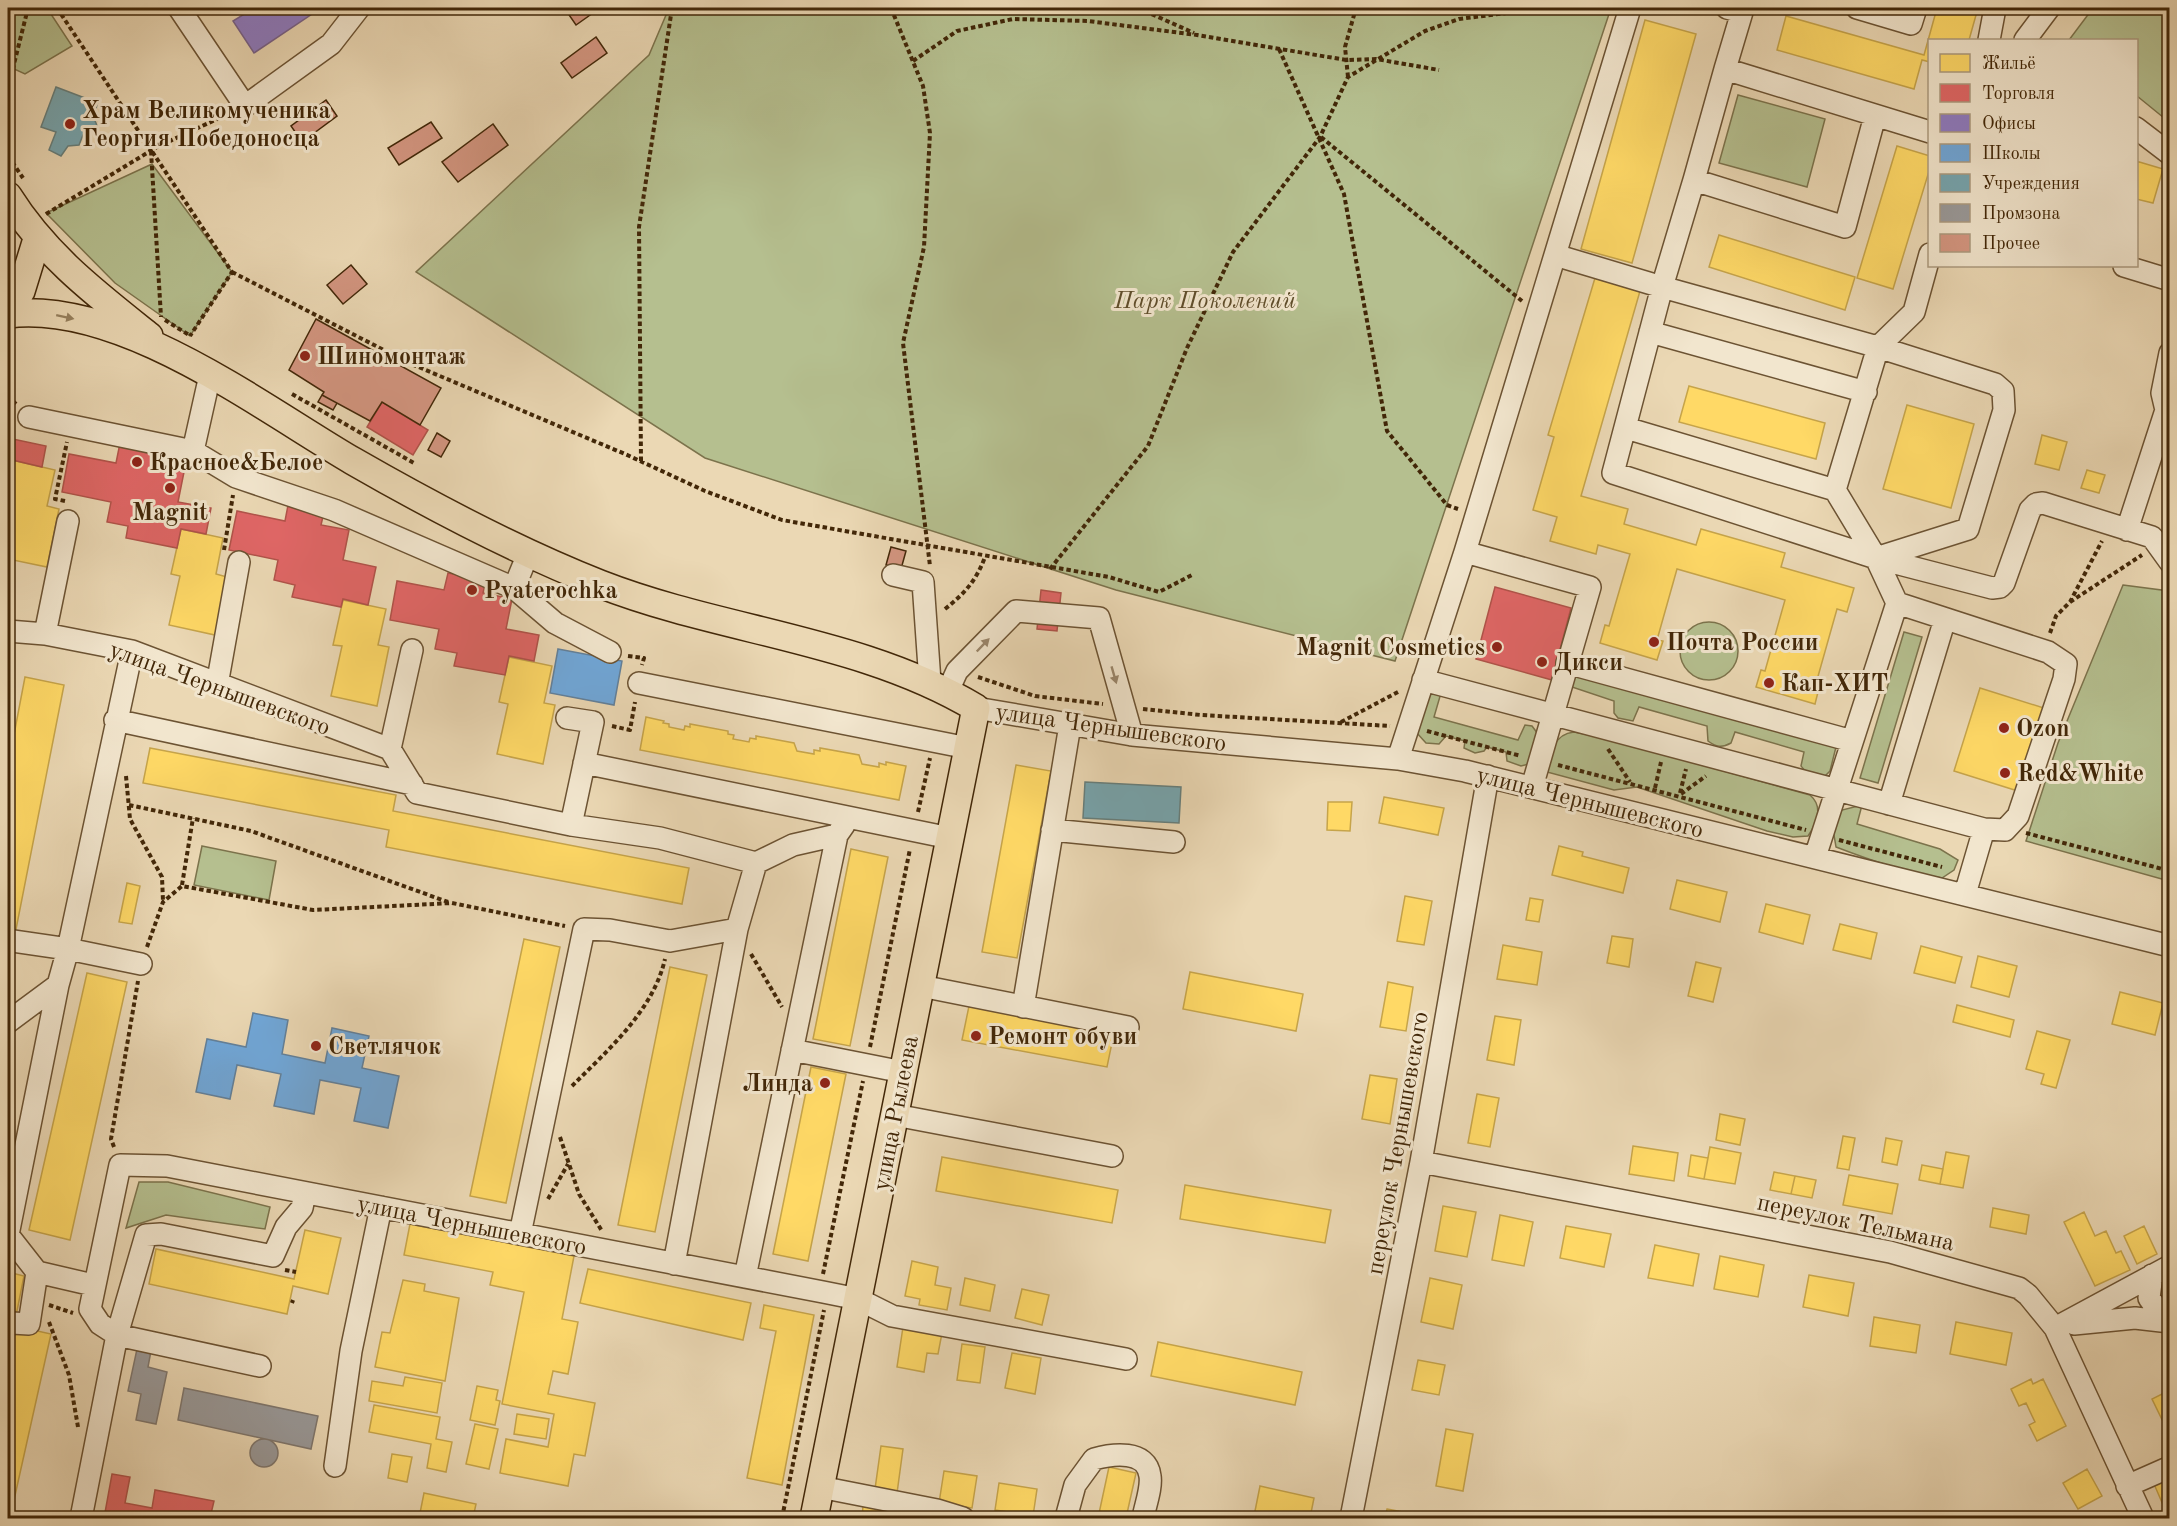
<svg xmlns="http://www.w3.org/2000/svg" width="2177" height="1526" font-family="'Old Standard TT',serif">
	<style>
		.green { fill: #b5bf8f; stroke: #7c734c; stroke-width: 1.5 }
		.homes { fill: #ffd966; stroke: #c6a44a; stroke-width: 1.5 }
		.shops { fill: #e06666; stroke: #b1534a; stroke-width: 1.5 }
		.offices { fill: #8e7cc3; stroke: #77628b; stroke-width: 1.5 }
		.schools { fill: #6fa8dc; stroke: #62819c; stroke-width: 1.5 }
		.public { fill: #76a5af; stroke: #667f7d; stroke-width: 1.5 }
		.industry { fill: #999; stroke: #7f776e; stroke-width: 1.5 }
		.building { fill: #d49681; stroke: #422708; stroke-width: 1.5 }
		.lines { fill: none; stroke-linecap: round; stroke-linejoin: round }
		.minor-casing { stroke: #6c5333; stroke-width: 24 }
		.major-casing { stroke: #422708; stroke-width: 30 }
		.path { stroke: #422708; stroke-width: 4; stroke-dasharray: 4.5 3; stroke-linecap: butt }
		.minor { stroke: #f2e6ce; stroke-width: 21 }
		.major { stroke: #ebd8b4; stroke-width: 27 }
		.oneway { fill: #96805e }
		.oneway2 { fill: #9a866b }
		.poi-dot { fill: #8f2418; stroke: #f2e6ce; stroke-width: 2 }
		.labels { text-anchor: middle; stroke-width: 6; stroke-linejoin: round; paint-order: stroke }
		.poi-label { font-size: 24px; font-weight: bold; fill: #422708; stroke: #f2e6ce; text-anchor: start }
		.park-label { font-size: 24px; font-style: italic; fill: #5f4d2a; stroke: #f2e6ce }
		.street-label { font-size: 24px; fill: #422708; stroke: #f2e6ce }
	</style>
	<rect width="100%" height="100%" fill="#ebd8b4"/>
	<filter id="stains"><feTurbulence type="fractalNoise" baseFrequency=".00333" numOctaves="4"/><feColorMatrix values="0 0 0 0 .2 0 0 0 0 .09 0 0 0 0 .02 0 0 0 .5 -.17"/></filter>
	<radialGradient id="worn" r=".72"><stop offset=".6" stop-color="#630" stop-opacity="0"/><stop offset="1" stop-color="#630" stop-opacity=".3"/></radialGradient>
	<!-- green -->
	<path class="green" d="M8,8H47L72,46L25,74L10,67L8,68Z
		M669,8H1611L1395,661L1116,590L705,458L416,272L649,55Z
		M2093,8H2169V122L2137,96L2136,40H2069Z
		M1738,95L1825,119L1807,187L1719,163Z
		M152,164L232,272L190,336L115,283L46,213Z
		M2123,585L2169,591V881L2026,841L2058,743Z
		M1680 651a29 29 0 1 1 58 0a29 29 0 1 1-58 0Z
		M1904,632L1922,637L1878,783L1860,778Z
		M1573,674L1836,747L1830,771L1823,778C1815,776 1805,773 1801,766L1804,752L1735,732L1731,743C1722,748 1716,747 1708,741L1707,726L1639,707L1633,721L1618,718L1614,713V701L1572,687Z
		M1426,686L1441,693L1434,717L1518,740L1525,725L1532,726L1538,734L1529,764L1521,766L1507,761L1506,752L1487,747L1484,751L1475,753L1464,748L1465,741L1446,736L1439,744L1426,743L1416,732Z
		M1574,732L1605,738L1810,795C1824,807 1817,823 1808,836L1793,837L1767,831L1637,787L1614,790L1547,772C1550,754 1553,734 1574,732Z
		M1862,805L1857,824L1940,849L1958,860L1954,870L1942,878C1906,873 1870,860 1836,847L1833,829L1838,811Z
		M202,846L276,861L269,900L194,885Z
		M139,1182H168L270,1207L265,1229L166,1215L126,1228Z"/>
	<!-- homes -->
	<path class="homes" d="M1937,8H1978L1969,40H1930V62L1922,60L1914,89L1777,50L1786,16L1924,55Z
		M1645,20L1696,34L1632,263L1581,249Z
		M1897,146L1930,156V168L1893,289L1857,278Z
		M2136,161L2163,169L2153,203L2136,199Z
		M1719,235L1855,277L1845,310L1709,267Z
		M1595,278L1640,291L1581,496L1628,509L1624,524L1696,545L1701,529L1785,553L1781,567L1854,588L1847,612L1837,609L1815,687L1819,688L1815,704L1756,687L1761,670L1765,671L1785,600L1677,569L1657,640L1663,641L1657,660L1600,643L1605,625L1609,626L1630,554L1598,545L1596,554L1550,541L1557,517L1533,510L1554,437L1548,435Z
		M1689,386L1825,423L1816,459L1679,422Z
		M1907,405L1974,424L1951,508L1883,489Z
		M2042,435L2067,442L2059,470L2035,464Z
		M12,460L55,470L47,506L59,509L47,567L8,559V528L12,508L8,507V483Z
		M2087,470L2105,475L2099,493L2081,488Z
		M181,529L223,538L216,574L227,577L215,635L169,625L180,576L171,574Z
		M343,600L386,609L378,645L389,647L377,706L331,696L342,646L333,645Z
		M509,657L552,666L544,703L555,705L543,764L497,754L508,704L499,702Z
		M25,677L64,685L8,970V766Z
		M1980,688L2047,709L2021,792L1954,771Z
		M646,717L664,721L663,723L669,724V727L684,730L685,726L690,727V724L728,731V734L734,735L733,739L749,742L750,738L756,739V736L794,743L797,751L814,754V750L820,751V748L859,755L862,764L879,767V763L886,765V762L906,766L899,800L640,750Z
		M150,748L396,795L393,811L689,868L682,904L386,847L389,830L143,783Z
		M1016,765L1051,771L1017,958L982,952Z
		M1384,797L1444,808L1438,835L1379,823Z
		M1328,802H1352L1350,831L1327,830Z
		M1559,846L1583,852L1582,856L1629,868L1623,893L1552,875Z
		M851,849L888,857L850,1046L813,1039Z
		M1677,880L1727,892L1720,922L1670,909Z
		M127,883L140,886L132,924L119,922Z
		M1405,896L1432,901L1424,945L1397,941Z
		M1530,898L1543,900L1539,922L1526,920Z
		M1766,904L1810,915L1803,944L1759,932Z
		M1840,924L1877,933L1871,959L1833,950Z
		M1612,936L1633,939L1629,967L1607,963Z
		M524,939L560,947L506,1203L470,1196Z
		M1503,945L1542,952L1537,985L1497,979Z
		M1921,946L1962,957L1955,983L1914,973Z
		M1978,956L2017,966L2009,997L1971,987Z
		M1696,962L1721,968L1713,1002L1688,996Z
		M670,967L707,975L655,1232L618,1225Z
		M1190,972L1303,994L1296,1031L1183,1009Z
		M87,973L127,982L70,1240L29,1230Z
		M1388,982L1413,987L1406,1031L1380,1027Z
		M2120,992L2163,1003L2155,1035L2112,1024Z
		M1957,1005L2014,1020L2010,1037L1953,1022Z
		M969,1006L1114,1033L1107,1067L962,1040Z
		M1495,1016L1521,1020L1514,1065L1487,1060Z
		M2037,1031L2070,1040L2056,1088L2041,1084L2044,1074L2026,1069Z
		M811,1067L846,1074L808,1261L773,1254Z
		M1370,1075L1397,1079L1390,1124L1362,1119Z
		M1477,1094L1499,1098L1490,1147L1468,1143Z
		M1720,1114L1745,1119L1740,1145L1716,1140Z
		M1843,1136L1855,1138L1849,1170L1837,1168Z
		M1886,1138L1902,1141L1897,1165L1882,1162Z
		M1633,1146L1678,1153L1674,1181L1629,1174Z
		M1710,1147L1741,1153L1735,1184L1704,1179Z
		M1946,1152L1969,1156L1963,1188L1940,1184Z
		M1691,1155L1708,1158L1704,1179L1688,1176Z
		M942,1157L1118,1190L1112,1223L936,1191Z
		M1922,1165L1943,1169L1940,1184L1919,1180Z
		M1774,1172L1795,1176L1791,1194L1770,1190Z
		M1849,1175L1898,1184L1892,1214L1843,1205Z
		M1795,1176L1816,1180L1812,1198L1791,1194Z
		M1185,1185L1331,1210L1325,1243L1180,1219Z
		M1443,1206L1476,1212L1467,1257L1435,1251Z
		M1993,1208L2029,1215L2026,1234L1990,1227Z
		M2084,1212L2095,1236L2106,1231L2116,1253L2121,1251L2130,1270L2095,1286L2064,1222Z
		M1500,1215L1533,1222L1524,1266L1492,1260Z
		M410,1224L574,1256L562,1319L578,1322L568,1374L553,1371L548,1394L595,1403L585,1456L574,1454L568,1486L500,1473L506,1439L548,1447L554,1414L502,1404L524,1292L490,1285L493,1272L404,1255Z
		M1566,1226L1611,1234L1604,1267L1560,1258Z
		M2144,1226L2157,1254L2137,1264L2124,1236Z
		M305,1230L341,1238L328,1294L293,1286L287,1314L149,1284L156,1249L294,1279Z
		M1655,1245L1699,1254L1693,1286L1648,1278Z
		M1720,1256L1764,1265L1758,1297L1714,1289Z
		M912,1261L938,1267L935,1285L951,1288L947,1310L919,1305L920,1299L905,1296Z
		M588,1269L751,1303L743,1340L580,1303Z
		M8,1272L24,1276L16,1316L8,1315Z
		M1809,1275L1854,1283L1848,1316L1803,1307Z
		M965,1278L995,1285L990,1311L960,1305Z
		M1430,1278L1462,1285L1453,1329L1421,1322Z
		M403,1280L425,1284L424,1291L459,1298L445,1381L375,1367L382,1332L390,1333Z
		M1022,1289L1049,1295L1042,1325L1015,1318Z
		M764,1305L814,1315L782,1485L747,1478L776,1331L760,1328Z
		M1874,1317L1920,1325L1916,1353L1870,1346Z
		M1956,1322L2012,1333L2006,1365L1950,1354Z
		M15,1326L51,1334L10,1518H8V1358Z
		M903,1327L942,1333L938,1354L927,1353L924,1372L897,1367Z
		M1158,1342L1302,1372L1295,1405L1151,1376Z
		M962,1344L985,1347L980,1383L957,1380Z
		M1012,1353L1041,1358L1035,1394L1005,1388Z
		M1418,1360L1445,1365L1439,1395L1412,1390Z
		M405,1377L442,1383L437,1413L369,1401L372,1381L403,1386Z
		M2031,1379L2033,1384L2043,1379L2066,1426L2037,1441L2029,1425L2035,1422L2026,1403L2019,1406L2011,1389Z
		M477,1386L498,1390L496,1400L500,1401L495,1425L470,1420Z
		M2170,1390V1436L2152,1399Z
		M374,1405L440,1417L436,1439L452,1442L446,1472L427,1468L431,1444L369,1432Z
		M517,1414L549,1419L546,1439L514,1434Z
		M475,1424L498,1429L489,1469L466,1464Z
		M1446,1429L1473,1434L1463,1491L1436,1486Z
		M881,1446L903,1449L897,1493L875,1489Z
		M392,1454L412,1457L407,1482L388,1478Z
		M1109,1467L1136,1473L1126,1518H1098Z
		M2087,1469L2102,1496L2078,1509L2063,1483Z
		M944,1471L977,1476L972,1508L939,1503Z
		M2170,1477V1505L2164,1507L2154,1484Z
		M999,1483L1037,1489L1033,1516L995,1510Z
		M1260,1486L1314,1498L1310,1518L1254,1516Z
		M424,1493L476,1504L473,1518H419Z
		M863,1506L886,1510L885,1518H862Z
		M1387,1509L1414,1514L1413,1518H1385Z"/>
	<!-- shops -->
	<path class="shops" d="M304,346L315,351L307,366L296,361Z
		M382,402L428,430L413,455L367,427Z
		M8,438L46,446L42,467L12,460L8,479Z
		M120,443L159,450L155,466L184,472L178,502L211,508L206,534L181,529L177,548L126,538L128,526L107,522L111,502L62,492L69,454L116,463Z
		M289,500L325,508L321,525L349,530L343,560L376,567L368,605L343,599L341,607L292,597L295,585L274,580L278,560L229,550L237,511L285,521Z
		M448,573L486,580L483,593L512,599L506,629L539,635L534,661L509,656L505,675L454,666L457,653L435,649L439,629L390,620L397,581L444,590Z
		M1495,587L1571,608L1552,680L1476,659Z
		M1041,590L1061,593L1057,631L1037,629Z
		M112,1474L130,1477L125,1503L152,1508L155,1490L214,1501L210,1518H104Z"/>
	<!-- offices -->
	<path class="offices" d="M254,8H321L254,53L233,21Z"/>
	<!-- schools -->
	<path class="schools" d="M558,649L622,661L614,705L550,693Z
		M253,1013L288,1020L282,1054L325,1063L332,1028L369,1036L362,1068L399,1076L388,1128L354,1121L361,1088L320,1080L314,1114L274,1106L281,1074L237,1065L230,1099L196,1092L207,1039L246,1047Z"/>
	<!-- public -->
	<path class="public" d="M56,87L98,103L93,116L98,128L94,133L83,135L79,145L68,146L61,156L49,150L56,132L41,127Z
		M1085,782L1181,787L1179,823L1083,818Z"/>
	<!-- industry -->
	<path class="industry" d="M137,1349L151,1351L148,1367L167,1372L156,1424L136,1420L141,1394L128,1391Z
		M184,1388L318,1416L311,1449L178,1420Z
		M250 1453a14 14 0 1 1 28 0a14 14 0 1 1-28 0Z"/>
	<!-- building -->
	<path class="building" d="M567,8H600L576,25L565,9Z
		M596,37L607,53L572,78L561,63Z
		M326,100L337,116L302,142L291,126Z
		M431,122L442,138L399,165L388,148Z
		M493,124L508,145L458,182L442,162Z
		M351,265L367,284L343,304L327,285Z
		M316,319L441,388L420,425L382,402L370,421L322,395L324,392L289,370Z
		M322,395L337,403L333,410L318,402Z
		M437,433L450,441L441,457L428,450Z
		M891,547L906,551L901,569L886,565Z"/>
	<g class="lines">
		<defs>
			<path id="minor" d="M179,8L245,106L331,44L359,8
				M1727,8L1742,12L1725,69L1930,132
				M1857,8L1911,24L1916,8
				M1989,40L1995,8
				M2025,40L2049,8
				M2136,128L2170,154
				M1694,180L1725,69
				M1555,255L1630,8
				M2124,266L2170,280
				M1650,332L1866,392
				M2170,353L2162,393L2166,410L2170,411
				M29,417L193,451L236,477L334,510L514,588L555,623L610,652
				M1626,428L1835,490L1878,347L1662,287L1694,180L1845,227L1875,116
				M193,451L210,375
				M1835,490L1876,558L1992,588L2000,587L2004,583L2030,510L2036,504L2043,503L2152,537L2170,562
				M2127,530L2166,410
				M1876,558L1968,529L2004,410L2003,391L1995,384L1878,347L1914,312L1930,254
				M893,575L923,582L930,682
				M514,588L528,554
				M1897,603L2048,652L2066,664L2064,679L2018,816L2005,830L1984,829L1965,894
				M8,631L45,634L132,651L390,749L417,793L571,825L593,722L567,718
				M45,634L68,521
				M132,651L68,949L141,964
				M1567,663L1852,741
				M1423,680L1984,829
				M639,683L968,748
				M217,685L239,562
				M948,691L957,671L1016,611L1099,618L1132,735
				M976,708L1132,735L1398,759L1465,771L2170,946
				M115,720L412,784
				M390,749L412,650
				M1398,759L1465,552
				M584,763L950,838
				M1532,787L1590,587L1465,552L1555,255L1662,287L1613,473L1876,558L1897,603L1815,857
				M1889,804L1945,619
				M571,825L660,838L756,863L793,845L837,835L844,825
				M1052,830L1174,842
				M58,985L8,1235L37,1272L93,1285
				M921,986L1128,1027
				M1023,1007L1070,725
				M8,1022L58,985L68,949L13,941
				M792,1050L903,1072
				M895,1115L1112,1156
				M1421,1162L1890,1252L2019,1288L2028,1295L2055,1328L2143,1518
				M520,1234L584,929L610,930L670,941L737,929
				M674,1264L737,929L756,863
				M2152,1275L2149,1298L2166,1321
				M745,1277L837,835
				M2074,1324L2135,1318L2170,1322
				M8,1326L12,1323L29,1324L37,1272
				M2055,1328L2170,1266
				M260,1366L117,1335L146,1235L161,1234L273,1256L286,1227L302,1208L305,1193
				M335,1466L351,1351L381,1207
				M2127,1486L2170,1467
				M820,1487L937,1510L963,1518
				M81,1518L117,1335L100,1324L90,1309L120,1165L167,1166L823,1292L858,1299L892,1316L1126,1359
				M1066,1518L1075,1485L1094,1459C1112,1454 1147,1449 1150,1476C1152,1488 1145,1506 1143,1518
				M1351,1518L1421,1162L1488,776"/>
			<path id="major" d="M8,196C45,255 95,293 149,336
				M8,313L21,291L37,239
				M8,314C121,300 259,406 353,461C433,507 514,550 600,584C723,632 861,639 976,708L814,1518"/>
		</defs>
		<!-- minor casing -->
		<use href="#minor" class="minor-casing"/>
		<!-- major casing -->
		<use href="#major" class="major-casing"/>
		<!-- path -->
		<path class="path" d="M57,8L232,272L190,336
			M891,8L923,86L930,133L924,247L903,343L930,566
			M1138,8L1194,33
			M1279,49L1344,194L1387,431L1447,505L1458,509
			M913,61L957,31L1013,19L1088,21L1197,35L1346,60L1376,59L1439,70
			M8,75L12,72L28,8
			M1348,77L1345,47L1356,8
			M1321,137L1522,301
			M151,151L161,317
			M8,156L23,178
			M46,214L157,147L228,114
			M232,272L409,363L625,454L705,491L782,520L1109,577L1159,592L1192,575
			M165,320L189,335
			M292,394L414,463
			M8,396L16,404
			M641,461L639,227L672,8
			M65,501L55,499L67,442
			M224,550L233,495
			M1050,569L1148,446L1187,348L1233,252L1320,137L1348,77L1425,31L1459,19L1546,8
			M2070,602L2142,555
			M945,609C965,593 976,581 985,557
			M2050,633L2056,616L2070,602L2102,541
			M628,656L644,658L642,665
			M978,677L1035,696L1103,704
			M1143,709L1201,715L1390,726
			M1341,722L1398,692
			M612,726L630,730L635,702
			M1427,731L1521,756
			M1608,749L1630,782
			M1558,765L1806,830
			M126,776L130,819L162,877L163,901
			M1655,788L1661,762
			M1680,793L1686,769
			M1681,794L1706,776
			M129,805L251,831L448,902
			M918,812L930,758
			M2026,833L2170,871
			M1839,840L1942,867
			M182,885L193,818
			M147,947L163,902L182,886L313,910L452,903L565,926
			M751,954L782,1007
			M870,1047L910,849
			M572,1086C608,1050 653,1011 665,959
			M560,1137L579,1194L602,1231
			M114,1147L111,1139L138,981
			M548,1199L568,1164
			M285,1270L296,1272
			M823,1274L863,1081
			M292,1303L293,1300
			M49,1305L73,1313
			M49,1322L69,1375L78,1427
			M782,1518L824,1310"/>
		<!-- minor -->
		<use href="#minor" class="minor"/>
		<!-- major -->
		<use href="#major" class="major"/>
	</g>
	<!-- one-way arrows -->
	<defs><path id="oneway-solid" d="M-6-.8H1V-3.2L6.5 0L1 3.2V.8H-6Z" transform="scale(1.5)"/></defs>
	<use class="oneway" href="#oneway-solid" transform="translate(65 317) rotate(12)"/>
	<g class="oneway2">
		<use href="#oneway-solid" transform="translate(983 645) rotate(-46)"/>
		<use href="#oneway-solid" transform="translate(1114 675) rotate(74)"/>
	</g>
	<!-- markers -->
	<g class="poi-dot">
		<circle cx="70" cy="124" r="6"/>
		<circle cx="305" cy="356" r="6"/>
		<circle cx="137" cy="462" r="6"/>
		<circle cx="170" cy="488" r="6"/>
		<circle cx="472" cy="590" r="6"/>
		<circle cx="1654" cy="642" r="6"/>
		<circle cx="1497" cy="647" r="6"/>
		<circle cx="1542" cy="662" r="6"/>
		<circle cx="1769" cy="683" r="6"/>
		<circle cx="2004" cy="728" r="6"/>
		<circle cx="2005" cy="773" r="6"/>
		<circle cx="976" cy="1036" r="6"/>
		<circle cx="316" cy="1046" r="6"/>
		<circle cx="825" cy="1083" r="6"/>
	</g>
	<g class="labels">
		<!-- poi labels -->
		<g class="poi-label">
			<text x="82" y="118">Храм Великомученика<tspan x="82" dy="28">Георгия Победоносца</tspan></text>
			<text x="317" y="364">Шиномонтаж</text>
			<text x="149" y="470">Красное&amp;Белое</text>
			<text x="170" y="520" text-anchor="middle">Magnit</text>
			<text x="484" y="598">Pyaterochka</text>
			<text x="1666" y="650">Почта России</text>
			<text x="1485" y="655" text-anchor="end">Magnit Cosmetics</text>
			<text x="1554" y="670">Дикси</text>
			<text x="1781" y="691">Кап-ХИТ</text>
			<text x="2016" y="736">Ozon</text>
			<text x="2017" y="781">Red&amp;White</text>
			<text x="988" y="1044">Ремонт обуви</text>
			<text x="328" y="1054">Светлячок</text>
			<text x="813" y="1091" text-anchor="end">Линда</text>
		</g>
		<!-- park labels -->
		<g class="park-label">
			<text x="1205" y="308">Парк Поколений</text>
		</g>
		<!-- street labels -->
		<g class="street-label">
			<text transform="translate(220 688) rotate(20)" y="8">улица Чернышевского</text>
			<text transform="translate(1111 727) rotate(8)" y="8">улица Чернышевского</text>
			<text transform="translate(1590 802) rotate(14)" y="8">улица Чернышевского</text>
			<text transform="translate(895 1113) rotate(-79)" y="8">улица Рылеева</text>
			<text transform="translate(1397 1143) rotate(-80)" y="8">переулок Чернышевского</text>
			<text transform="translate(1856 1222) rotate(12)" y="8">переулок Тельмана</text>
			<text transform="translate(472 1225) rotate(11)" y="8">улица Чернышевского</text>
		</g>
	</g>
	<!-- margin -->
	<rect width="2177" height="1526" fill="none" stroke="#ebd8b4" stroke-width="30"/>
	<rect x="9" y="9" width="2159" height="1508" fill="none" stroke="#422708" stroke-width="3"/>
	<rect x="15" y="15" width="2147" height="1496" fill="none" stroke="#422708" stroke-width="1.5"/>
	<!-- legend -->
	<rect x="1928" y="39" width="210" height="228" fill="#f2e6ce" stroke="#ac9a7f" stroke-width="1.5"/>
	<rect x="1940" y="54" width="30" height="18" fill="#ffd966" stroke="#ac9a7f" stroke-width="1.5"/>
	<text x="1982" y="69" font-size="18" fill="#422708">Жильё</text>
	<rect x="1940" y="84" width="30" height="18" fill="#e06666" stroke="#ac9a7f" stroke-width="1.5"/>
	<text x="1982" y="99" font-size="18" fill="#422708">Торговля</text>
	<rect x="1940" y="114" width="30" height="18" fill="#8e7cc3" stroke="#ac9a7f" stroke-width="1.5"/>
	<text x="1982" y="129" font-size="18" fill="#422708">Офисы</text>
	<rect x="1940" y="144" width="30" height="18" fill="#6fa8dc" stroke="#ac9a7f" stroke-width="1.5"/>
	<text x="1982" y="159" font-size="18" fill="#422708">Школы</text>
	<rect x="1940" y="174" width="30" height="18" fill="#76a5af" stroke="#ac9a7f" stroke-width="1.5"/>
	<text x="1982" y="189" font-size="18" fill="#422708">Учреждения</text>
	<rect x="1940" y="204" width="30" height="18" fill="#999999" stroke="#ac9a7f" stroke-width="1.5"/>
	<text x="1982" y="219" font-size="18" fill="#422708">Промзона</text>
	<rect x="1940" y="234" width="30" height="18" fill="#d49681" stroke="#ac9a7f" stroke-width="1.5"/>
	<text x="1982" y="249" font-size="18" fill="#422708">Прочее</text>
	<rect width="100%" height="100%" filter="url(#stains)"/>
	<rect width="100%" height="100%" fill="url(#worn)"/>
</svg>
